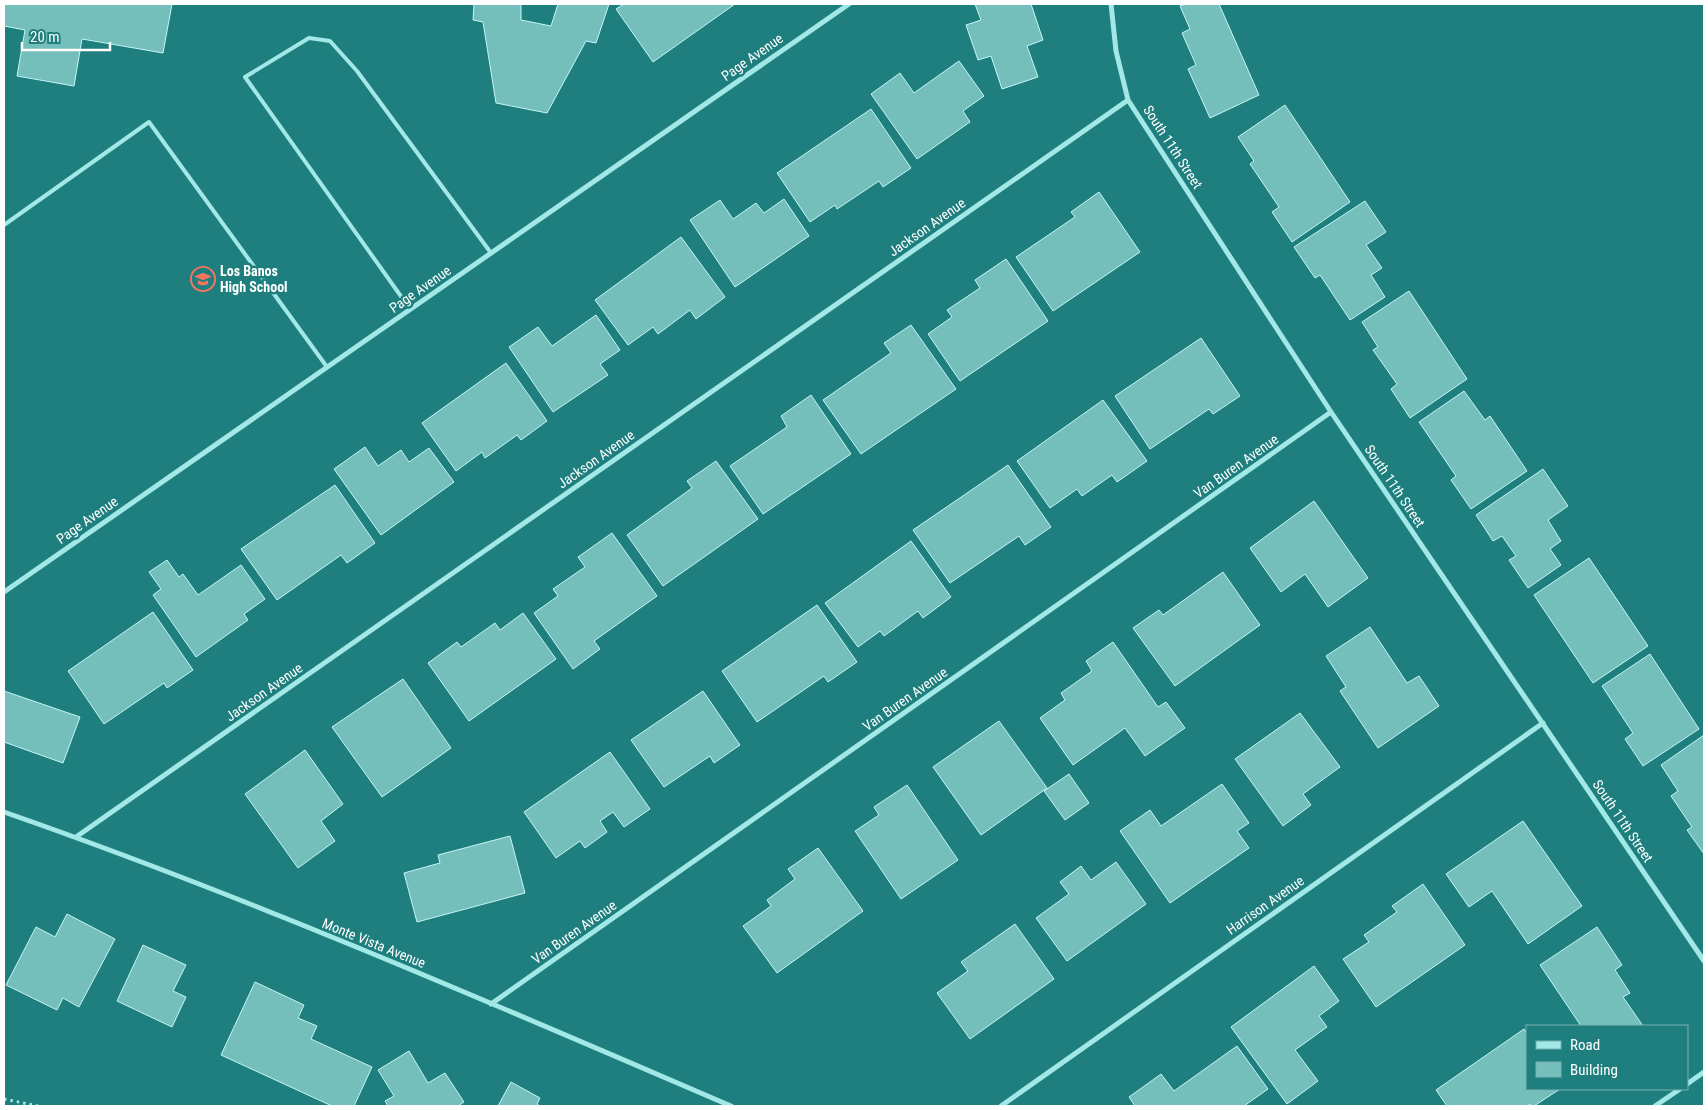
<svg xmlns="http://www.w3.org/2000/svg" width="1708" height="1110" font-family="'Roboto Condensed',sans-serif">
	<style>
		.building { fill: #74bebc; stroke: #c5f6f5 }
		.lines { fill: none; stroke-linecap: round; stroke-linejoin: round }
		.path { stroke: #a1e8e6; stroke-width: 3; stroke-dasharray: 2.5 4; stroke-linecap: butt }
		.lane { stroke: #a1e8e6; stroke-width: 4 }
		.street { stroke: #a1e8e6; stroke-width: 5 }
		.labels { text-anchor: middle; stroke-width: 5; stroke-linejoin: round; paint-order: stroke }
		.street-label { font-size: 14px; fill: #fff; stroke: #1e7f7e }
		.poi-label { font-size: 14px; font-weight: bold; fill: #fff; stroke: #1e7f7e; text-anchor: start }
	</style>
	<rect width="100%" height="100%" fill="#1e7f7e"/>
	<!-- building -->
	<path class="building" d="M4,4H172L163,53L82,39L74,86L17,76L25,30L4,26Z
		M474,4H521V20L551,26L558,4H609L596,43L586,41L547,113L496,103L483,22L473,20Z
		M624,4H735L653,62L616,9Z
		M975,4H1031L1043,40L1027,46L1038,77L1002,89L991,56L978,60L966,25L981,20Z
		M1186,4H1219L1259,95L1210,118L1188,69L1196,65L1182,33L1190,29L1180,6Z
		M959,61L984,96L963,111L970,122L917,159L871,94L900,73L914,93Z
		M1285,105L1350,202L1292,242L1272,212L1279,207L1250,164L1254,161L1238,137Z
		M871,109L911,168L883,187L879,181L837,209L835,205L810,222L777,173Z
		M1099,192L1140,252L1053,311L1016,257L1075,217L1071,212Z
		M784,199L809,236L735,287L690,220L720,200L733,219L756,203L764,213Z
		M1365,201L1386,232L1366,245L1382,268L1371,275L1385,297L1350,320L1320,275L1315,278L1294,247Z
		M681,237L725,297L696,319L690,310L658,334L653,327L628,345L595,300Z
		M1006,259L1048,321L960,381L928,334L952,317L947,310L980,288L975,280Z
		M1409,291L1467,379L1410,418L1391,389L1397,384L1373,350L1378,347L1362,322Z
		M596,315L620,350L600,364L608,375L553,412L509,347L538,327L552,346Z
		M911,325L956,389L861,454L823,400L891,353L884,343Z
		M1201,338L1240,396L1213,414L1209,409L1150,449L1115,396Z
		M506,363L547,421L521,440L517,435L485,458L482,452L456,471L422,423Z
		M1464,391L1485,420L1490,416L1527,471L1471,509L1451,480L1456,476L1419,422Z
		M811,395L851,454L763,514L730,466L787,427L781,416Z
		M1103,400L1147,461L1117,482L1112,475L1082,496L1077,489L1050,508L1017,461Z
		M365,447L378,466L401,450L409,462L429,448L454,482L381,535L334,469Z
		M716,461L758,519L663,586L627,535L692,488L687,481Z
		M1008,465L1051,527L1025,545L1019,536L950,583L913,530Z
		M1543,469L1568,506L1548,520L1561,541L1550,549L1561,565L1528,588L1509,560L1516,556L1502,536L1493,541L1476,515Z
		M335,485L375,543L347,563L341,555L277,600L241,549Z
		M1314,501L1368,578L1328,607L1305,574L1281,592L1250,548Z
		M612,533L657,596L594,641L600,649L573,669L534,613L558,596L553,589L585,567L578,557Z
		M911,541L951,597L923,618L918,611L884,636L880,631L858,647L825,603Z
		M1589,558L1648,646L1593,683L1534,595Z
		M167,560L179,577L183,574L198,595L241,565L265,599L244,614L248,620L196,657L153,595L161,589L149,572Z
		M1223,572L1260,625L1175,686L1133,628L1159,610L1163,615Z
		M817,605L857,662L828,682L824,676L757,722L722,671Z
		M153,612L193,670L167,688L164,683L104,724L68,671Z
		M523,613L556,659L469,721L428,663L457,642L461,647L495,623L500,630Z
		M1370,627L1407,683L1419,676L1439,706L1378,748L1340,691L1346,687L1326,656Z
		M1113,642L1158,707L1166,702L1185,728L1145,756L1125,728L1073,765L1040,718L1065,700L1061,693L1092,671L1086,661Z
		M1650,654L1699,729L1643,766L1625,739L1633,733L1602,686Z
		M403,679L451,748L382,797L332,727Z
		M4,691L80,717L63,763L4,742Z
		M703,691L740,745L714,763L710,756L664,787L631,740Z
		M1300,713L1340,767L1303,794L1311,805L1283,826L1235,759Z
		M999,721L1047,788L981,835L933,767Z
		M1704,735V854L1687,830L1692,827L1671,796L1678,791L1661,765Z
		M305,750L343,804L321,821L335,841L298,868L245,794Z
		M610,752L650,809L624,827L613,812L600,821L607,832L585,848L580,841L556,858L524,812Z
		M1069,774L1089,803L1065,820L1044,791Z
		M1222,784L1249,823L1237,831L1249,848L1170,903L1120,831L1150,810L1161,826Z
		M907,785L958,860L901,899L855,831L879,815L874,807Z
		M1523,821L1582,906L1528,944L1492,891L1469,907L1446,874Z
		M510,836L525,893L417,922L404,873L440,863L438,855Z
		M818,848L863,911L777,973L743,926L771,906L767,900L795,879L788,869Z
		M1116,862L1146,904L1067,961L1036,918L1069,894L1060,882L1081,866L1091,880Z
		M1423,884L1465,945L1376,1007L1343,959L1369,942L1364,935L1397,912L1392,906Z
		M67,914L115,939L79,1007L63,998L57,1010L6,985L36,927L55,937Z
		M1015,924L1054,979L970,1039L937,993L968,971L961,962Z
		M1597,927L1622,965L1615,970L1630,993L1623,997L1643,1026H1581L1540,965Z
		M143,945L186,965L173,991L186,997L172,1027L117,1001Z
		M1314,966L1339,1001L1319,1016L1327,1027L1295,1050L1318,1081L1287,1104L1231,1027Z
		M255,982L304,1005L298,1018L317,1026L311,1039L372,1067L354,1106H332L221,1055Z
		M1524,1029L1527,1034V1089H1560L1534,1106H1531L1530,1104L1527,1106H1447L1436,1090Z
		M1237,1046L1268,1089L1244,1106H1135L1129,1097L1161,1074L1174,1091Z
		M409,1051L428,1083L445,1073L464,1102L458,1106H388L385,1101L394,1096L378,1070Z
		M511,1082L540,1098L537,1104L540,1106H498Z"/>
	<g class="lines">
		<!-- path -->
		<path class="path" d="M4,1099L38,1106"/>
		<!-- lane -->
		<path class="lane" d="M4,225L149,122L327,367
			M410,309L245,77L309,38L330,41L357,71L491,253"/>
		<!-- street -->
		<path class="street" d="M1111,4L1116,51L1128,100L1331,412L1704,961
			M4,592L849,4
			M4,812C251,898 491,1003 731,1106
			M76,837L1128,100
			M491,1004L1331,412
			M1687,1084L1704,1072
			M1001,1106L1543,723
			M1655,1106L1680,1089"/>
	</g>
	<!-- icons -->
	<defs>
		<symbol id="school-ring" viewBox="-11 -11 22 22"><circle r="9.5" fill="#1e7f7e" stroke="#f77560" stroke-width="1.5"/><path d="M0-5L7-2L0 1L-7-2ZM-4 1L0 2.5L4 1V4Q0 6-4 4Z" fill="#f77560"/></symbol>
	</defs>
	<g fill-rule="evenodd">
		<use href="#school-ring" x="189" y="265" width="28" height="28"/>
	</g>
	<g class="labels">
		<!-- street labels -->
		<g class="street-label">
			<text transform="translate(752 57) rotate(-35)" y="5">Page Avenue</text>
			<text transform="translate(1173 147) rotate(57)" y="5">South 11th Street</text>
			<text transform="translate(927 227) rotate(-35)" y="5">Jackson Avenue</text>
			<text transform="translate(420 289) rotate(-35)" y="5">Page Avenue</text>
			<text transform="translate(596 459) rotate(-35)" y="5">Jackson Avenue</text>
			<text transform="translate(1236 466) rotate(-35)" y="5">Van Buren Avenue</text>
			<text transform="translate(1395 486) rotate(56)" y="5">South 11th Street</text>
			<text transform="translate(87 520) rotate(-35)" y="5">Page Avenue</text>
			<text transform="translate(264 692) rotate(-35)" y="5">Jackson Avenue</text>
			<text transform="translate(905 699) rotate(-35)" y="5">Van Buren Avenue</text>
			<text transform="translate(1623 821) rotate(56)" y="5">South 11th Street</text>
			<text transform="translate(1265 905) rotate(-35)" y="5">Harrison Avenue</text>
			<text transform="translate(574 932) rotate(-35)" y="5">Van Buren Avenue</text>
			<text transform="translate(374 943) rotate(22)" y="5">Monte Vista Avenue</text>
		</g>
		<!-- poi labels -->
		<g class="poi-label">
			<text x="220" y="276">Los Banos<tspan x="220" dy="16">High School</tspan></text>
		</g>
	</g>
	<!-- border -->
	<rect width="1708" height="1110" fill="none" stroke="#ffffff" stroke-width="10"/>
	<!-- legend -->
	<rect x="1526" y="1025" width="162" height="65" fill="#1e7f7e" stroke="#78b2b2"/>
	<rect x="1536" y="1041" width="25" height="8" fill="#a1e8e6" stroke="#78b2b2"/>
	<text x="1570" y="1050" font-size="15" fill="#ffffff">Road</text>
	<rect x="1536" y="1062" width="25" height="15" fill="#74bebc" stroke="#78b2b2"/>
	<text x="1570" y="1075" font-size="15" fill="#ffffff">Building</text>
	<!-- scale -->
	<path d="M22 42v8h88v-8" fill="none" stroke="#ffffff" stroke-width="2.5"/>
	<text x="30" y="42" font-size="15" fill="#ffffff" stroke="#1e7f7e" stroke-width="4" paint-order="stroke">20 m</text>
</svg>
